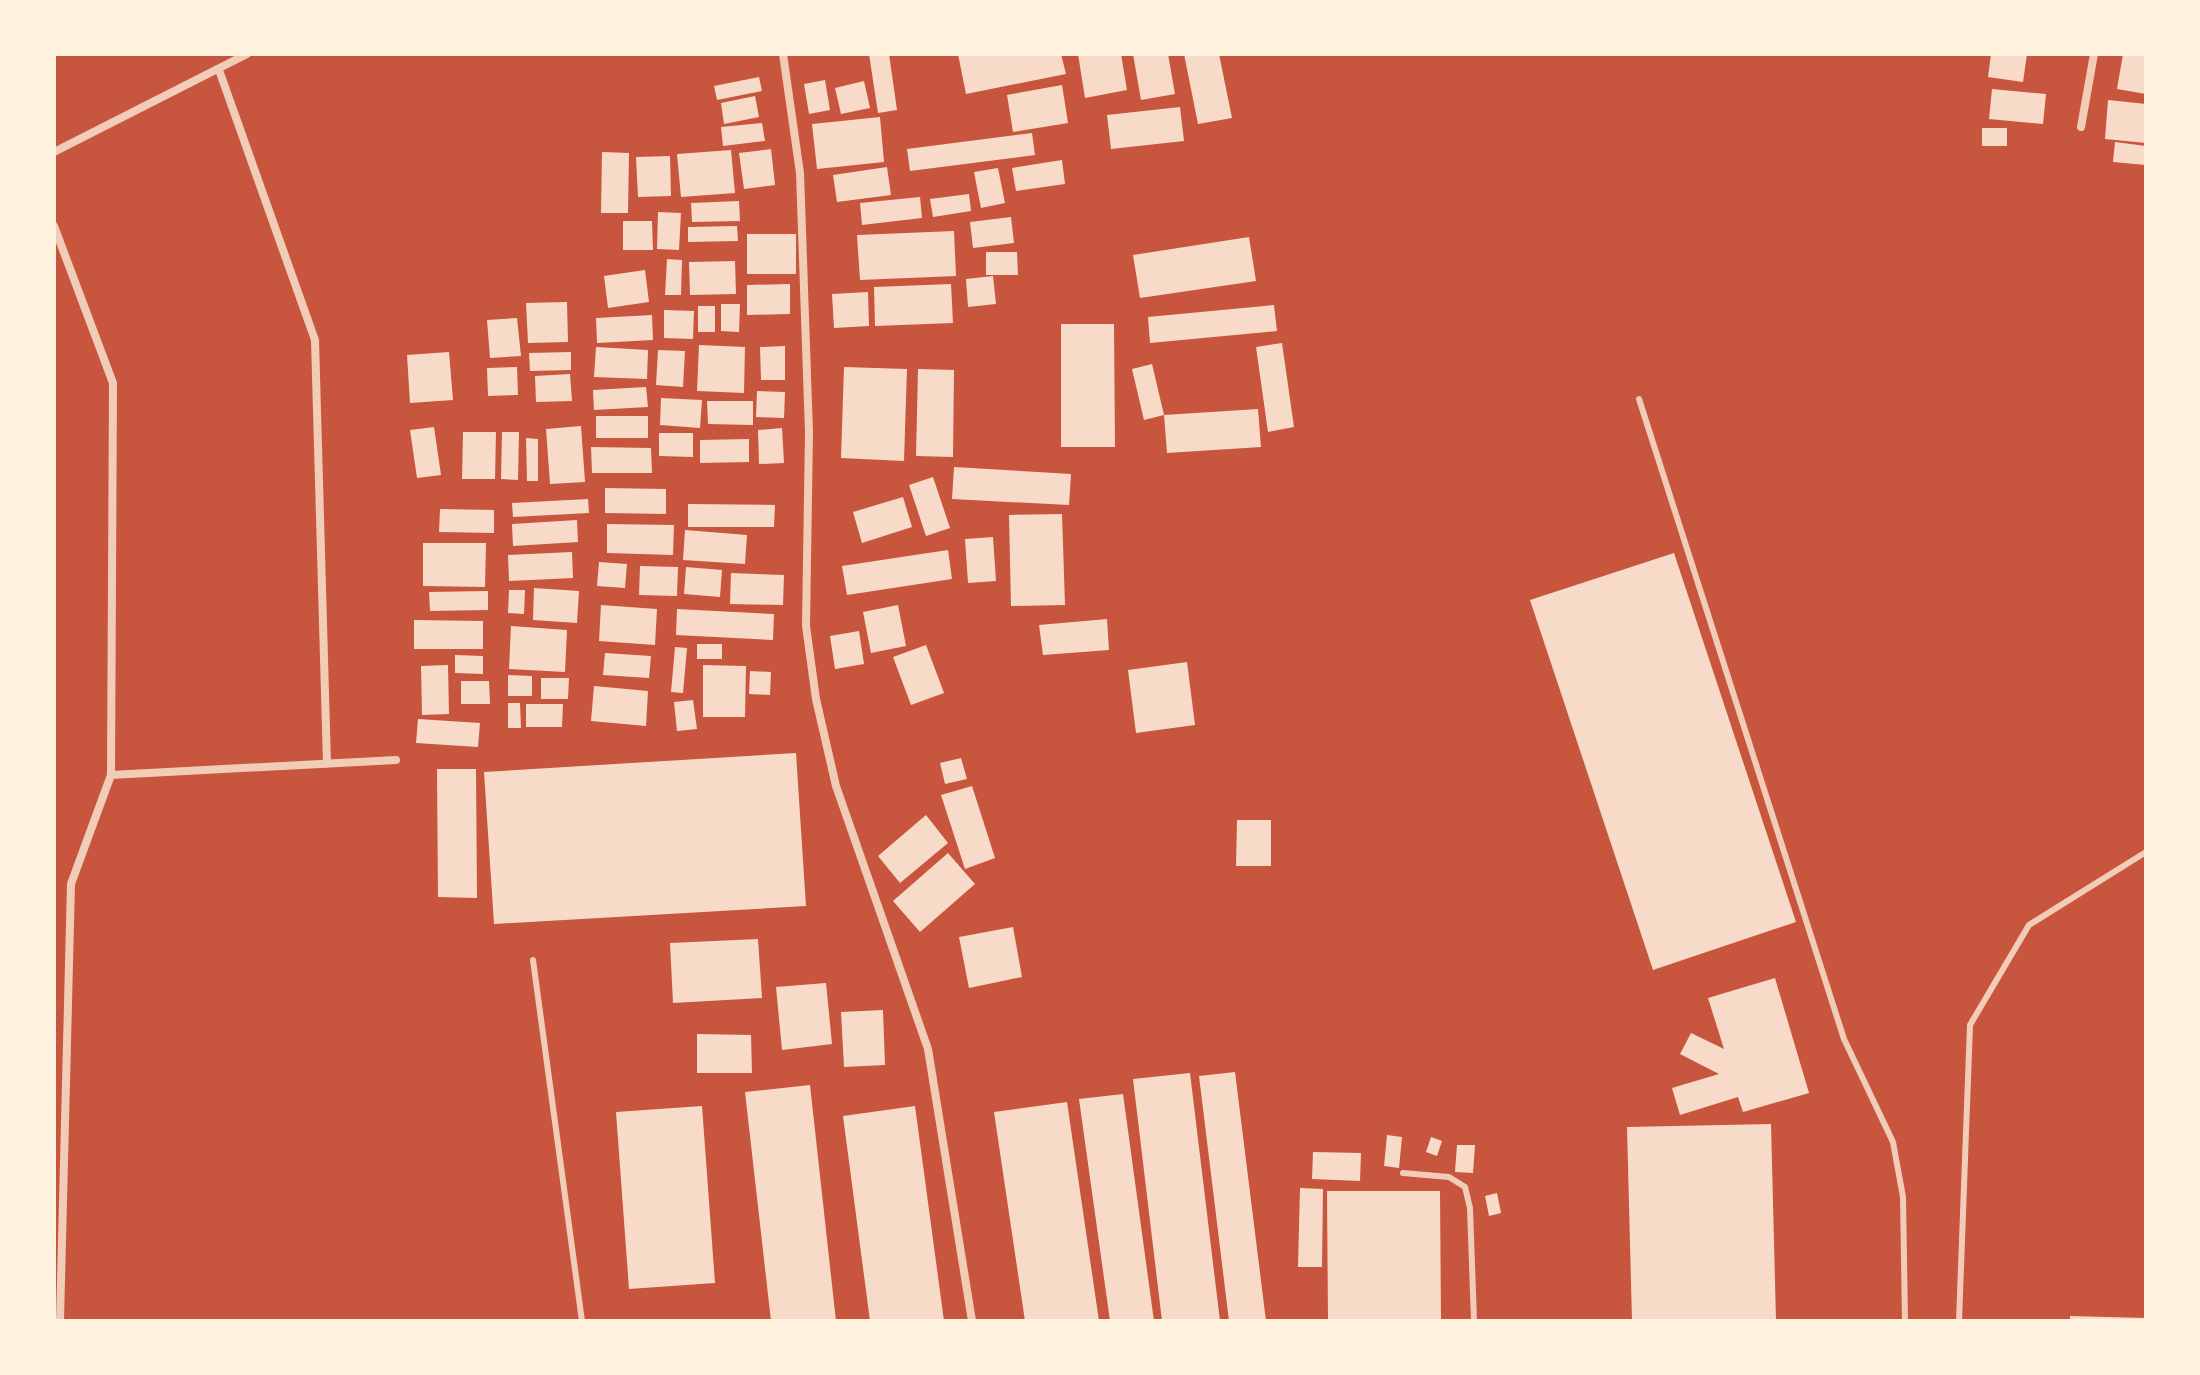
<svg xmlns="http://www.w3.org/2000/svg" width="2200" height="1375" font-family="'Noto Sans',sans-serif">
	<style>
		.building { fill: #f7dbc8 }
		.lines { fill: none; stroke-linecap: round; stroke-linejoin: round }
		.service { stroke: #f1ccb7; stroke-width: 6 }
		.minor { stroke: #f1ccb7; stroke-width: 8 }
	</style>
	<rect width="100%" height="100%" fill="#c8553d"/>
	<!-- building -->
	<path class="building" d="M869,54H889L897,110L878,113Z
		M958,54H1061L1066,74L966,94Z
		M1078,54H1121L1127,90L1085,98Z
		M1133,54H1168L1175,94L1141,100Z
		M1184,54H1219L1232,118L1198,124Z
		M1991,54H2027L2023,82L1988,77Z
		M2123,54H2146V94L2117,89Z
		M759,77L762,91L717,100L714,86Z
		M825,80L830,110L809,114L804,84Z
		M864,81L870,108L841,114L835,88Z
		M1062,85L1068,123L1013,132L1007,95Z
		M1992,89L2046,94L2043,124L1989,119Z
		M755,96L759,117L724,124L721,103Z
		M2108,100L2146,104V143L2105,139Z
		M1180,107L1184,141L1111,149L1107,115Z
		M880,117L884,162L817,169L812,124Z
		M762,123L765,141L723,146L721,127Z
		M1982,128H2007V146H1982Z
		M1032,133L1035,155L910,171L907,149Z
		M2115,142L2146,146V165L2113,162Z
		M771,149L775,185L744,189L739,153Z
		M731,150L735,193L681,197L677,154Z
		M602,152L629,153L628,213H601Z
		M670,156L671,196L638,197L636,157Z
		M1062,160L1065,184L1016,191L1012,168Z
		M887,167L891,195L837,202L833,175Z
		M998,168L1005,203L981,208L974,172Z
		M969,194L971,211L933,217L930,199Z
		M920,197L922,218L862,225L860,203Z
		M739,201L740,221L692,222L691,203Z
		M658,212L681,213L679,250L657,249Z
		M1011,217L1014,243L973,248L970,222Z
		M623,221H652L653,250H623Z
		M737,226L738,241L688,242V227Z
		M954,231L956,276L860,280L857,235Z
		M747,234H796V274H747Z
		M1249,237L1256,281L1140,298L1133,255Z
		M986,252H1017L1018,275H986Z
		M667,259L682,260L681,295H665Z
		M735,261L736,294L690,295L689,262Z
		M645,270L649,302L608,308L604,276Z
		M993,276L996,304L968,307L966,279Z
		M790,284V314L747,315V285Z
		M951,284L953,323L875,326L874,287Z
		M868,292L869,326L834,328L832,294Z
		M567,302L568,342L528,343L526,303Z
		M721,304H740L739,332L721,331Z
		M1274,305L1277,331L1150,343L1148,317Z
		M698,306H715V332H698Z
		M664,310L694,311L693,339L664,338Z
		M652,315L653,340L597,343L596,318Z
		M517,318L521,356L490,358L487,320Z
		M1061,324H1114L1115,447H1061Z
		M1282,343L1294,427L1268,432L1256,347Z
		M699,345L745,347L744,393L697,391Z
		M785,346V380H761L760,347Z
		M596,347L648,350L647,379L594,377Z
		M658,350L685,351L683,387L656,385Z
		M449,352L453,400L410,403L407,355Z
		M571,352V370L530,371L529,353Z
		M1152,364L1164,415L1144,420L1132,369Z
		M517,367L518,395L488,396L487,368Z
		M844,367L907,369L904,461L841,458Z
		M918,369L954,370L953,457L916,456Z
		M570,374L572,401L536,402L535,376Z
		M646,387L648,407L594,410L593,390Z
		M757,391L785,392L784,418L756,417Z
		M661,398L702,400L700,428L660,425Z
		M707,401H753V425L708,424Z
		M1258,409L1261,447L1167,453L1164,415Z
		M596,416H648V438H596Z
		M581,426L585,482L550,484L546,429Z
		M434,427L441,475L417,478L410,430Z
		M782,428L784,463L759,464L758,430Z
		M463,432H496L495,479H462Z
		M502,432H519L518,480L501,479Z
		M659,433H693V457L659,456Z
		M526,438L538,439V481H527Z
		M749,439V462L700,463V440Z
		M591,447L651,448L652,473H592Z
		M954,467L1071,474L1069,505L952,499Z
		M933,477L950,528L926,536L909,485Z
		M605,488L666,489V514L605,513Z
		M903,497L912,527L862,543L853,512Z
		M588,499L589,513L513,517L512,503Z
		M688,504L775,505L774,527H688Z
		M440,509L494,510V533L439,532Z
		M1062,514L1065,605L1011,606L1009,515Z
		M577,520L578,542L513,546L512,524Z
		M607,524L674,525L673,555L607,553Z
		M685,530L747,535L745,564L683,560Z
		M993,537L996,581L968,583L965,539Z
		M423,543H486L485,587L423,586Z
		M948,550L952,579L847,595L842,566Z
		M572,552L573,578L509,581L508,555Z
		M1674,553L1796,922L1653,970L1530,600Z
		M599,562L627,564L625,588L597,586Z
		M640,566L678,567L677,596L639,595Z
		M686,567L722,570L720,597L684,594Z
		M731,573L784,575L783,605L730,604Z
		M534,588L579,591L577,623L533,620Z
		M509,590H525L524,614L508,613Z
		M488,591V610L430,611L429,592Z
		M601,605L657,609L655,645L599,641Z
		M898,605L906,646L871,653L863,612Z
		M677,609L774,614L773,640L676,635Z
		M1107,619L1109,650L1043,655L1039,625Z
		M414,620L483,621V649H414Z
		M511,626L567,630L565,672L509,669Z
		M859,631L864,664L835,669L830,636Z
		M697,644H722V659H697Z
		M926,645L944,693L911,705L893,657Z
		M675,647L687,648L683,693L671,692Z
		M605,653L651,656L649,678L603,675Z
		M455,655L483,656V674L455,673Z
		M1187,662L1195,725L1136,733L1128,670Z
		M448,665L449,714L422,715L421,666Z
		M703,665L746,666L745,717H703Z
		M750,671L771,672L770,695L749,694Z
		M508,675L532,676V696H508Z
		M541,678H569L568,699H541Z
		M461,681H489L490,704H461Z
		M594,686L648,691L646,726L591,721Z
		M693,700L697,729L677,731L674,702Z
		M508,703H520L521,728H508Z
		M526,704H563L562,727H526Z
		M418,719L480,723L478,747L416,743Z
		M796,753L806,906L494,924L484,772Z
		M961,758L967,779L945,784L940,763Z
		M437,769H476L477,898L438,897Z
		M972,786L995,858L965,869L941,795Z
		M926,815L948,843L900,883L878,856Z
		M1237,820H1271V866H1236Z
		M948,853L975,884L920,932L893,901Z
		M1013,927L1022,977L969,988L959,937Z
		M758,939L762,998L673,1003L670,943Z
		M1775,978L1809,1093L1743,1112L1738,1097L1680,1115L1672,1088L1719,1074L1680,1054L1691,1033L1724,1049L1708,998Z
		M826,983L832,1044L782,1050L776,987Z
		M883,1010L885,1065L844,1067L841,1012Z
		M697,1034L751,1035L752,1073H697Z
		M1235,1072L1266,1321H1229L1199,1076Z
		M1190,1073L1220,1321H1162L1133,1079Z
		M810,1085L836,1321H771L745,1092Z
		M1123,1094L1154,1321H1110L1079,1099Z
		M1067,1102L1099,1321H1025L994,1112Z
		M702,1106L715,1283L629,1289L616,1112Z
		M915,1106L944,1321H870L843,1116Z
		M1771,1124L1776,1321H1632L1627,1127Z
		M1387,1135L1402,1137L1399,1168L1384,1166Z
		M1431,1137L1442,1141L1437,1156L1426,1152Z
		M1457,1145H1475L1473,1173L1455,1172Z
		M1313,1152L1361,1153L1360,1181L1312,1179Z
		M1300,1188L1323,1189L1322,1267H1298Z
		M1327,1191H1440L1441,1321H1328Z
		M1497,1193L1501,1213L1489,1216L1485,1196Z
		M2070,1316L2146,1318V1321H2070Z"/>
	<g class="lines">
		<!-- service -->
		<path class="service" d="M1639,399L1844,1039L1893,1142L1903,1197L1905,1321
			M533,960L582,1321
			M1403,1173L1449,1177L1465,1187L1470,1208L1474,1321
			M1959,1321L1970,1025L2029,925L2146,852"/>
		<!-- minor -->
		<path class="minor" d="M783,54L800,173L809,432L806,626L816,699L836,786L928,1049L972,1321
			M219,70L315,340L327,764
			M2081,127L2094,54
			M54,152L247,54
			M54,226L113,383L111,775L71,884L60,1321
			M111,775L396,760"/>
	</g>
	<!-- border -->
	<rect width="2200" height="1375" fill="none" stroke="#fff3e0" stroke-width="112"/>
</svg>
